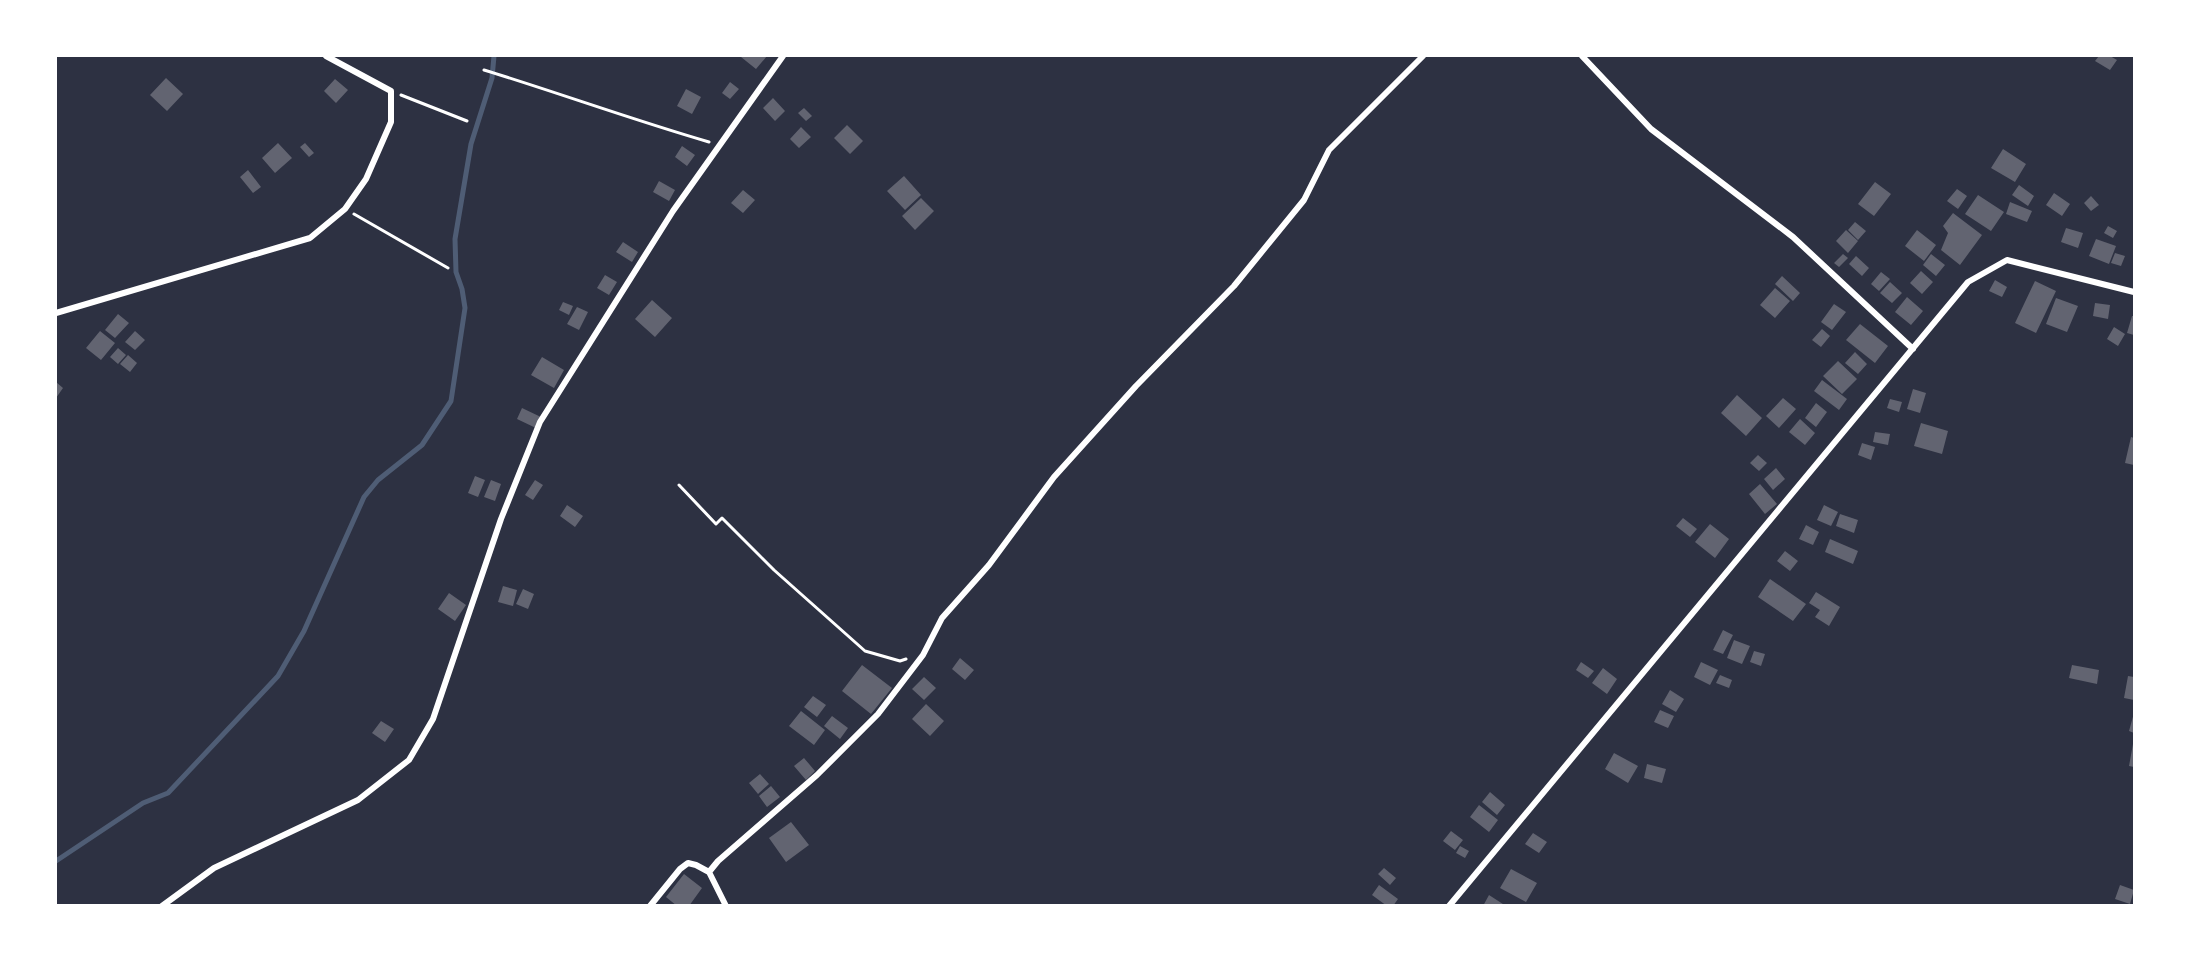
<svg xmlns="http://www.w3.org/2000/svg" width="2190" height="961" font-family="'Space Grotesk',sans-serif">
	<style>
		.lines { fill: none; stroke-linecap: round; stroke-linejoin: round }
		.stream { stroke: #4f5d75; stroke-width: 5 }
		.building { fill: #626471 }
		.path { stroke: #fff; stroke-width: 3 }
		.minor { stroke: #fff; stroke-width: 6 }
	</style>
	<rect width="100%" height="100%" fill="#2d3142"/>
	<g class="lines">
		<!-- stream -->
		<path class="stream" d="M56,861L143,803L168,793L278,676L304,631L364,497L378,480L422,445L451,401L465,308L462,289L456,272L455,239L471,144L492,78L494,56"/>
	</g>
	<!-- building -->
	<path class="building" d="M743,56H767L756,69L741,57Z
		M2099,56H2110L2117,60L2110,70L2095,61Z
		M166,78L183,94L167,111L150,95Z
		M335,79L348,90L336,103L324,91Z
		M730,82L739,89L730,99L722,93Z
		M686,89L701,97L692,114L677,106Z
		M773,98L785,111L775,121L763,108Z
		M804,108L812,116L806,121L798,113Z
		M847,125L863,141L850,154L834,138Z
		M801,127L811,137L799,148L790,139Z
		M278,143L292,158L275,173L262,158Z
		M305,143L314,153L309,157L300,147Z
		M682,146L695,155L687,166L675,157Z
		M2003,149L2026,164L2015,182L1991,168Z
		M248,170L261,187L253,193L240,177Z
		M904,176L921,195L905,210L887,191Z
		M659,181L675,190L669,201L653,192Z
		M1875,182L1891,194L1874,216L1858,204Z
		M2019,185L2034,196L2028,206L2012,195Z
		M1957,189L1967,196L1958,209L1947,201Z
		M743,190L755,200L743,213L731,203Z
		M2054,193L2070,204L2062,216L2046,205Z
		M1978,195L2004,212L1991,231L1965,214Z
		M2091,196L2099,205L2091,211L2084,203Z
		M921,198L934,211L915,230L902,216Z
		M2010,202L2032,211L2027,222L2006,214Z
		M1953,213L1982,235L1960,265L1941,250L1948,233L1943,226Z
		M1855,222L1866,231L1858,240L1848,230Z
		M2108,226L2117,231L2113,238L2104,233Z
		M2066,228L2083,233L2078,248L2061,242Z
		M1846,230L1858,241L1848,253L1836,241Z
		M1917,230L1936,245L1924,261L1905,246Z
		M2096,239L2116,246L2109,264L2089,256Z
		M623,242L638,252L632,262L616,252Z
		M2115,253L2125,256L2121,266L2111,263Z
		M1843,254L1848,258L1839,267L1834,263Z
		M1931,254L1945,265L1936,276L1923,265Z
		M1856,256L1869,268L1862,276L1849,264Z
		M1921,271L1933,282L1922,294L1910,283Z
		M1881,272L1890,279L1879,291L1871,284Z
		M605,275L617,282L609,295L597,288Z
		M1782,276L1800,293L1793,301L1775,284Z
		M1995,280L2007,287L2002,297L1989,291Z
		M2035,281L2056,291L2036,333L2015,323Z
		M1890,282L1902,293L1892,303L1880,293Z
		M1775,288L1790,301L1775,318L1760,305Z
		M1907,297L1923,311L1911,325L1895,312Z
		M2056,298L2078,306L2067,332L2046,324Z
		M652,300L672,318L655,337L635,319Z
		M563,302L573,306L569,315L559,310Z
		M2095,303L2110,305L2108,319L2093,316Z
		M1834,304L1846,312L1832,330L1821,322Z
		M577,307L588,312L579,330L567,324Z
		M118,314L129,323L115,338L105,330Z
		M2132,316H2134V335L2127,333Z
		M1860,324L1888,346L1875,363L1846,340Z
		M2114,327L2125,334L2118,346L2107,339Z
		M1822,329L1830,336L1821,347L1812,340Z
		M100,331L115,343L101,360L86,348Z
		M135,331L145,340L135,350L125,342Z
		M118,348L126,355L118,364L110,357Z
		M1855,352L1867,364L1858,374L1845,363Z
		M128,355L137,363L130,372L120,364Z
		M542,357L564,370L554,388L531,375Z
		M1838,361L1857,379L1842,394L1823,376Z
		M1822,380L1847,399L1839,410L1814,391Z
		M56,382L63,388L56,398Z
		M1913,389L1926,393L1920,413L1907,409Z
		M1737,395L1762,418L1746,436L1721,413Z
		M1783,398L1796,409L1779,428L1766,416Z
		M1890,399L1902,402L1899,412L1887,408Z
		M1816,403L1827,412L1816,427L1805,418Z
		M522,408L543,418L538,429L517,419Z
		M1800,419L1815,433L1805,445L1789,432Z
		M1921,423L1948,431L1942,454L1914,446Z
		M1875,432L1890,434L1888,445L1873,442Z
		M2131,437L2134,438V465L2125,463Z
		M1862,443L1875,447L1871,460L1858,455Z
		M1758,455L1767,463L1759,471L1750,463Z
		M1776,468L1785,479L1773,490L1764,479Z
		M475,476L485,480L478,497L468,493Z
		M491,480L501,484L495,501L484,497Z
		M535,480L543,485L533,500L525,495Z
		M1760,484L1777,504L1765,514L1749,494Z
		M567,505L583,516L575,527L560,516Z
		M1824,505L1838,512L1831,526L1817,520Z
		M1840,514L1858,520L1854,533L1836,526Z
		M1683,518L1697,529L1690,537L1676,526Z
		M1710,524L1729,539L1715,558L1695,542Z
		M1806,525L1819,532L1813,545L1799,539Z
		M1830,539L1858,551L1853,564L1825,552Z
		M1785,551L1798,561L1790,571L1777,561Z
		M1770,579L1806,604L1793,621L1758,597Z
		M503,586L517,590L513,606L498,602Z
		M523,589L534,594L528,609L516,604Z
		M1816,592L1840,607L1829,626L1815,617L1820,610L1809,603Z
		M449,593L466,605L455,621L438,609Z
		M1723,630L1733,635L1723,654L1713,650Z
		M1734,640L1750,646L1742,664L1727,658Z
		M1754,651L1765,654L1761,666L1750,662Z
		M960,658L974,670L965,680L952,669Z
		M1581,662L1594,671L1588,678L1576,670Z
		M1701,662L1718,670L1710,685L1694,677Z
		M862,665L892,688L871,714L842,691Z
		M2072,665L2099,670L2097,684L2069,678Z
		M1603,668L1617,679L1607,694L1592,683Z
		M1720,675L1732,680L1729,688L1716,683Z
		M2128,676L2134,677V700L2124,698Z
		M924,677L936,688L924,700L912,689Z
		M1670,690L1684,699L1676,712L1662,704Z
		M813,696L826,705L817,717L804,707Z
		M926,704L944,721L930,736L912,719Z
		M1660,710L1674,716L1668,728L1654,722Z
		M801,711L825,730L814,745L789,726Z
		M2134,713V733L2129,731Z
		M832,716L848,728L840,739L824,726Z
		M381,721L394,729L385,742L372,733Z
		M2133,744H2134V767L2129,766Z
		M1614,753L1638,766L1628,783L1605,769Z
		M804,758L815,771L806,780L794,766Z
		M1647,764L1666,769L1662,783L1644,778Z
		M760,774L769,784L758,794L749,783Z
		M771,786L780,797L767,807L759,796Z
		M1490,792L1505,805L1497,815L1482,802Z
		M1479,805L1498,820L1489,832L1470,817Z
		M791,822L809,845L786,862L769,838Z
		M1451,831L1463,840L1455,850L1443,841Z
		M1533,833L1547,842L1539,853L1525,844Z
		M1460,846L1469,851L1465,858L1456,853Z
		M1384,868L1396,878L1390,885L1378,874Z
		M1511,869L1537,883L1526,902L1500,888Z
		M684,874L702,888L689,906H677L666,897Z
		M1379,885L1398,899L1393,906H1387L1372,895Z
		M2120,885L2134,890L2130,904L2115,899Z
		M1489,895L1506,906H1483Z"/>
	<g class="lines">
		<!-- path -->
		<path class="path" d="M484,70C559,93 633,120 709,142
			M401,95L467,121
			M354,214L448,268
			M679,485L716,524L722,518L774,570L865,651L900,661L906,659"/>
		<!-- minor -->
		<path class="minor" d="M1582,56L1651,129L1793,237L1913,349
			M56,313L310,238L345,209L366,179L391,122V91L326,56
			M162,906L214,868L358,800L409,760L433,719L501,519L540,422L673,211L783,56
			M650,906L680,869L688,863L696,865L709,872
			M726,906L709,872L718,861L817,775L878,714L923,655L942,618L989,565L1054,477L1136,386L1234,286L1304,200L1329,150L1423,56
			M1449,906L1968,282L2007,260L2134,292"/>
	</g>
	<!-- border -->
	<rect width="2190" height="961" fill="none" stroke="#ffffff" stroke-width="114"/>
</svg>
